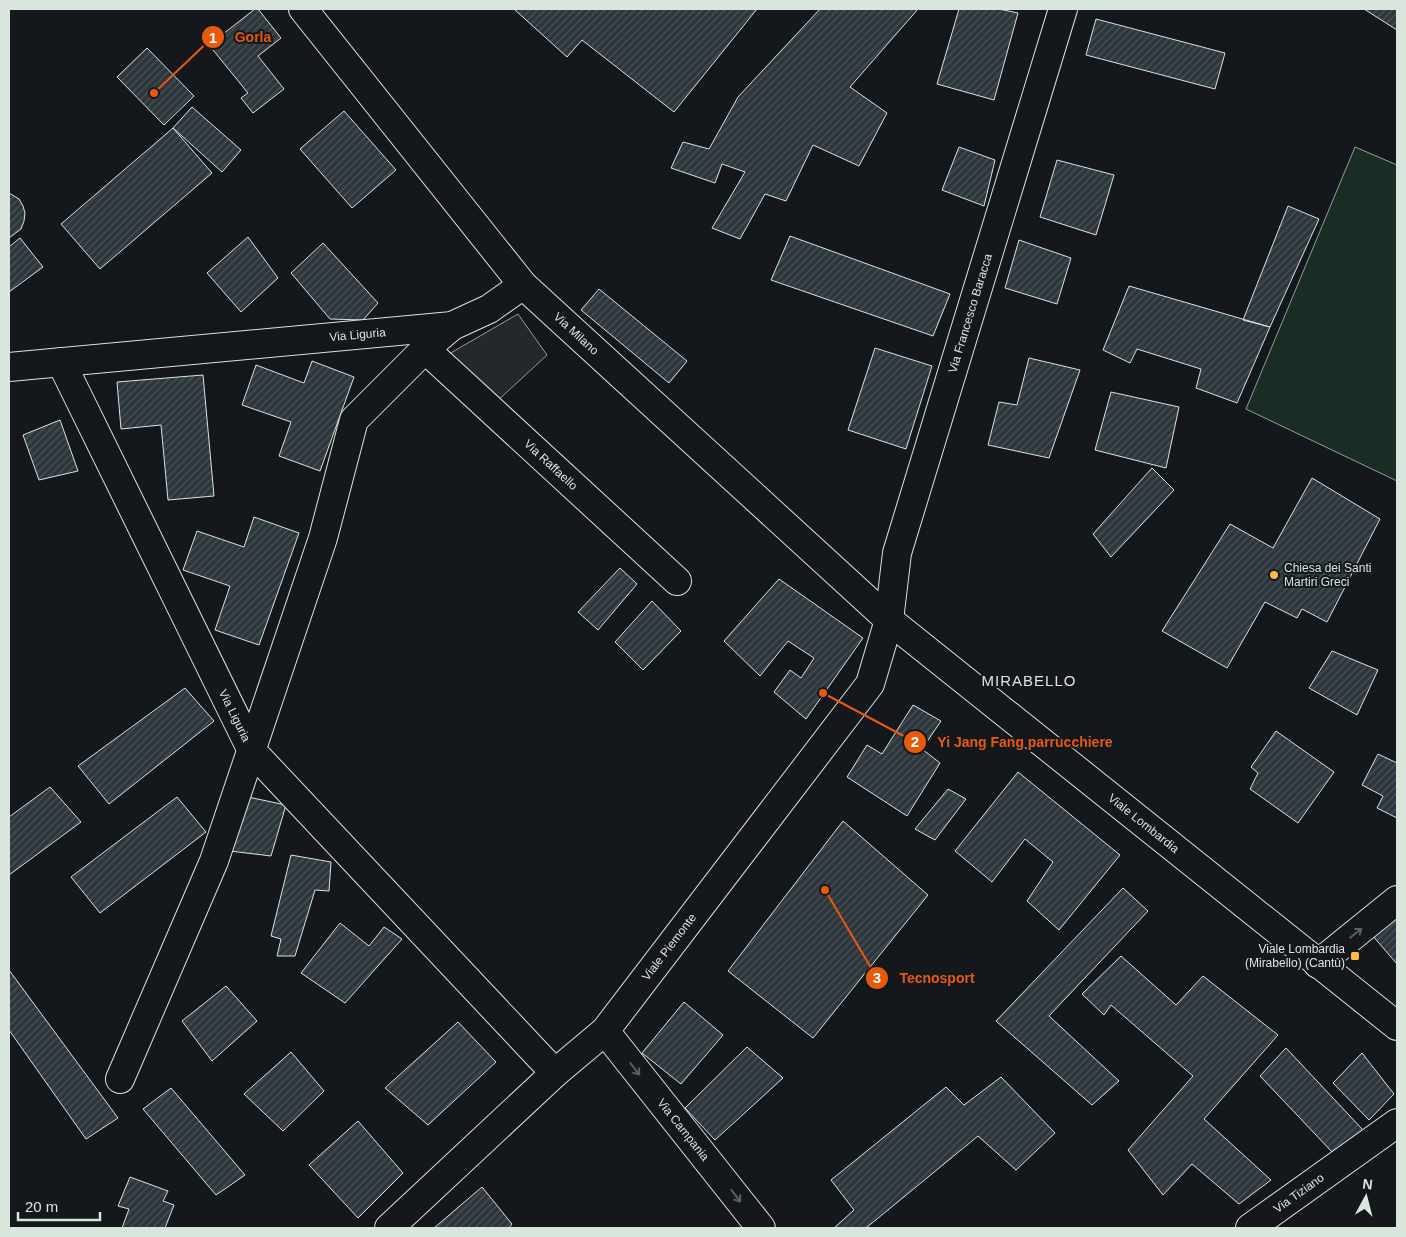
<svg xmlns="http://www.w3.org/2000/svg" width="1406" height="1237" font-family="Helvetica,sans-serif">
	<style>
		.green { fill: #1a2d24; stroke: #939e99 }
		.parking { fill: #24282b; stroke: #939e99 }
		.building { fill: url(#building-hatch); stroke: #d8e6dc }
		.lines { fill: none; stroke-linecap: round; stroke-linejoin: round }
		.minor-casing { stroke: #d8e6dc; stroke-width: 30 }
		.major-casing { stroke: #d8e6dc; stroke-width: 30 }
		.minor { stroke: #14181c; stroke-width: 28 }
		.major { stroke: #14181c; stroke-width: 28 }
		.oneway { stroke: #59605f }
		.poi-dot { fill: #ffb74d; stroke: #14181c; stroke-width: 2 }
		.labels { text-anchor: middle; stroke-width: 4; stroke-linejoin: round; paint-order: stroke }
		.street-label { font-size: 12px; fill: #d8e6dc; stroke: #14181c }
		.poi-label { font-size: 12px; fill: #d8e6dc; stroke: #14181c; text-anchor: start }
		.quarter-label { font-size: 15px; letter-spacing: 1px; fill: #d8e6dc; stroke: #14181c }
		.leader { fill: none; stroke: #e8590c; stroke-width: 2 }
		.callout-dot { fill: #e8590c; stroke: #14181c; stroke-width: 2 }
		.mark-label { font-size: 15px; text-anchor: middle; font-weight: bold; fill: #fff }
		.callout-label { font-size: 14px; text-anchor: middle; font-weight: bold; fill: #e8590c; stroke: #14181c; stroke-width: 4; stroke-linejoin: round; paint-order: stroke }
	</style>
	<defs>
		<pattern id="building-hatch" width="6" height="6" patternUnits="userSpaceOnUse" patternTransform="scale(1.25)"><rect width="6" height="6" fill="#2c363c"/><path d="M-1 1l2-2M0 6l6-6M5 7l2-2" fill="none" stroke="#4a5358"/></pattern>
	</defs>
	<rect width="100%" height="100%" fill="#14181c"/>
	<!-- green -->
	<path class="green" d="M1355,147L1397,165V481L1246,409Z"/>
	<!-- parking -->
	<path class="parking" d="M518,314L547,355L494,404L442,358Z"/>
	<!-- building -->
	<path class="building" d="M255,9H258L281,38L258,56L284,89L253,113L241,98L248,93L209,45Z
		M514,9H757L674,112L582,40L567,57Z
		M820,9H918L850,87L887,113L859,166L813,145L786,201L765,194L740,239L712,228L745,172L722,164L715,183L671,168L683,142L709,149L738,97Z
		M959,9H999L1018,13L994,100L937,84Z
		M1364,9H1397V30Z
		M1096,19L1225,53L1215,89L1086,55Z
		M147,48L194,96L164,125L117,77Z
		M192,107L241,150L222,172L173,128Z
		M344,111L396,170L352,208L300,149Z
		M173,128L212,173L100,269L61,224Z
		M959,147L995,160L984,206L942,190Z
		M1057,160L1114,175L1096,235L1040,217Z
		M9,193L19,199L23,206L25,213L24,221L21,229L9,238Z
		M1288,206L1319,219L1270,327L1243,320Z
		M790,236L950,294L933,336L771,280Z
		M248,237L278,278L241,312L207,273Z
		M20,238L43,267L9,292V247Z
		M1019,240L1071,258L1057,304L1005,288Z
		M323,243L378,303L363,320L330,319L291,273Z
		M1129,286L1270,327L1237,403L1196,388L1201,369L1137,349L1130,363L1103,350Z
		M599,289L687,361L669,383L581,310Z
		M875,348L932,366L906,449L848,430Z
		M1029,358L1080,370L1049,458L988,445L999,402L1017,405Z
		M312,361L354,377L320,471L279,456L291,422L242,405L256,365L304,383Z
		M203,375L214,496L168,500L161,425L121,429L117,382Z
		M1111,392L1179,407L1166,468L1095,450Z
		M60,420L78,471L39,480L23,435Z
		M1152,468L1174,490L1111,557L1093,534Z
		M1312,478L1380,519L1327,622L1302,609L1297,618L1265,602L1227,668L1162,631L1230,524L1273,548Z
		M254,517L299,533L259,645L215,630L230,586L183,570L197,531L244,547Z
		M620,568L637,584L598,630L578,612Z
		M779,579L863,638L806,719L774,692L790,670L801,678L814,658L788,641L760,676L724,641Z
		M652,601L681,631L643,670L615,642Z
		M1332,651L1378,670L1357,715L1309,688Z
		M185,688L214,721L109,804L78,766Z
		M913,705L941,721L922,749L940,763L907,816L847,777L867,745L882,754Z
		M1276,731L1334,772L1298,823L1250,789L1258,773L1251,767Z
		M1378,754L1397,763V818L1377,808L1383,796L1362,785Z
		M1018,772L1120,855L1059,930L1027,901L1053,862L1025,839L992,882L955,851Z
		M50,787L81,822L9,875V817Z
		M948,789L966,799L935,840L915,829Z
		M177,797L206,832L100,913L71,877Z
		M248,797L286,805L271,856L230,851Z
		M843,821L928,895L813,1038L728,971Z
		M291,855L331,862L329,891L315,890L295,956H277L281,939L271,936Z
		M1123,888L1148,911L1049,1016L1119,1081L1092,1105L996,1021Z
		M1397,917V964L1372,935Z
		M340,923L369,946L384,927L402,939L345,1003L301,973Z
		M1121,956L1176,1005L1203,976L1278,1035L1204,1119L1271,1180L1239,1204L1192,1164L1163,1195L1128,1150L1193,1076L1111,1005L1104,1015L1082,994Z
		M9,970L118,1118L86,1139L9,1030Z
		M226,986L257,1021L212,1061L182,1021Z
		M684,1002L723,1035L681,1084L642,1053Z
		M458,1022L496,1062L428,1125L385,1088Z
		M747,1047L783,1078L715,1140L685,1108Z
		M1286,1048L1363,1130L1334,1154L1260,1076Z
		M291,1052L324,1091L283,1131L244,1094Z
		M1362,1053L1394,1094L1369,1120L1333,1083Z
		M1001,1077L1055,1133L1016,1170L978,1136L866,1228H834L854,1210L831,1180L946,1087L964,1105Z
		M171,1088L245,1175L216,1195L143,1109Z
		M358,1121L403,1173L358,1218L309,1165Z
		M130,1177L168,1191L163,1201L174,1205L165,1228H122L129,1209L118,1206Z
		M482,1187L512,1224L509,1228H434Z"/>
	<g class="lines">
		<defs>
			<g id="minor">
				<path id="s1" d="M425,349L677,581"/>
				<path id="s2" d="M61,362L252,751L555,1073"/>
				<path id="s3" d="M9,367L452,326L489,309L523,285"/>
				<path d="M1318,964L1397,900"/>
				<path id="s4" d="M605,1031L761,1228"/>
				<path d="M120,1079L214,861L323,538L354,420L425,349L452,326"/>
				<path id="s5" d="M389,1228L555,1073L605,1031L870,684L889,620L897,553L1063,9"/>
				<path id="s6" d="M1250,1228L1397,1123"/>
			</g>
			<g id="major">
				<path id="s7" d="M303,9L523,285L889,620L1397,1026"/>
			</g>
		</defs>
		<!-- minor casing -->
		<use href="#minor" class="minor-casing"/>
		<!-- major casing -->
		<use href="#major" class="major-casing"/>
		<!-- minor -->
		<use href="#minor" class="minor"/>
		<!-- major -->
		<use href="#major" class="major"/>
	</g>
	<!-- one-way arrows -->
	<defs><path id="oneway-shaft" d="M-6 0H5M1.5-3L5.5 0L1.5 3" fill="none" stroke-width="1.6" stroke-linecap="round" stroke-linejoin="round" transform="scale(1.25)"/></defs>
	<g class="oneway">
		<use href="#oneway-shaft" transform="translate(1356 933) rotate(-39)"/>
		<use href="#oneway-shaft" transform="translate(635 1069) rotate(52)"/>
		<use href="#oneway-shaft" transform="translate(736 1196) rotate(52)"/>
	</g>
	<!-- markers -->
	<g class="poi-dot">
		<circle cx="1274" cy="575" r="5"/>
		<rect x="1350" y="951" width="10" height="10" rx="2.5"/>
	</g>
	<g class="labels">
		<!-- street labels -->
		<g class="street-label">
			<text dy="4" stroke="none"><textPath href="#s5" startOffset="1114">Via Francesco Baracca</textPath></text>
			<text dy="4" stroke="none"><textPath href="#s7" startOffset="425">Via Milano</textPath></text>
			<text dy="4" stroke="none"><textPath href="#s3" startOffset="350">Via Liguria</textPath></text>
			<text dy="4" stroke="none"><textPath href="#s1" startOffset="171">Via Raffaello</textPath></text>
			<text dy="4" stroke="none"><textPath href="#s2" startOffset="394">Via Liguria</textPath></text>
			<text dy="4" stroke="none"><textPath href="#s7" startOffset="1175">Viale Lombardia</textPath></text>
			<text dy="4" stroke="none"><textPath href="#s5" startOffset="398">Viale Piemonte</textPath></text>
			<text dy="4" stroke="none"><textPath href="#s4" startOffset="126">Via Campania</textPath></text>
			<text dy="4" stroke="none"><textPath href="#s6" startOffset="60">Via Tiziano</textPath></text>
		</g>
		<!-- poi labels -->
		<g class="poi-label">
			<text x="1284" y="572">Chiesa dei Santi<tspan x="1284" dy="14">Martiri Greci</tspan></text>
			<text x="1345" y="953" text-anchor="end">Viale Lombardia<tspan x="1345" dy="14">(Mirabello) (Cantù)</tspan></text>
		</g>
		<!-- quarter labels -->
		<g class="quarter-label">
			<text x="1029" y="686">MIRABELLO</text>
		</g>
	</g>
	<!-- callouts -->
	<path class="leader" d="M154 93L213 37M823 693L915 742M825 890L877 978"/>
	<g class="callout-dot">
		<circle cx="154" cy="93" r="5"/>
		<circle cx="823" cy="693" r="5"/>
		<circle cx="825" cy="890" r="5"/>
		<circle cx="213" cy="37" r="12"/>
		<circle cx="915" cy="742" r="12"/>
		<circle cx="877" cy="978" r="12"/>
	</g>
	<g class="mark-label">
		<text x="213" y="43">1</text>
		<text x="915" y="747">2</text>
		<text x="877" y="983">3</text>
	</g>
	<g class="callout-label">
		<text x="253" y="42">Gorla</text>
		<text x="1025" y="747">Yi Jang Fang parrucchiere</text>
		<text x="937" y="983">Tecnosport</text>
	</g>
	<!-- border -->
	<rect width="1406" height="1237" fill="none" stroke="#d8e6dc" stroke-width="20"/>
	<!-- north arrow -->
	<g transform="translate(1366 1197) rotate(7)" stroke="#14181c" stroke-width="4" paint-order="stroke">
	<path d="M0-4L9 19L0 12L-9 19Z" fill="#d8e6dc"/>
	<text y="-8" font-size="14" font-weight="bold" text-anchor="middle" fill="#d8e6dc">N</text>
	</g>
	<!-- scale -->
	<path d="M18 1212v8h82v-8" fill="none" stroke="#d8e6dc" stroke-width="2.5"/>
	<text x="25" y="1212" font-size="15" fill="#d8e6dc" stroke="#14181c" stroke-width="4" paint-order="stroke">20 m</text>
</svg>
